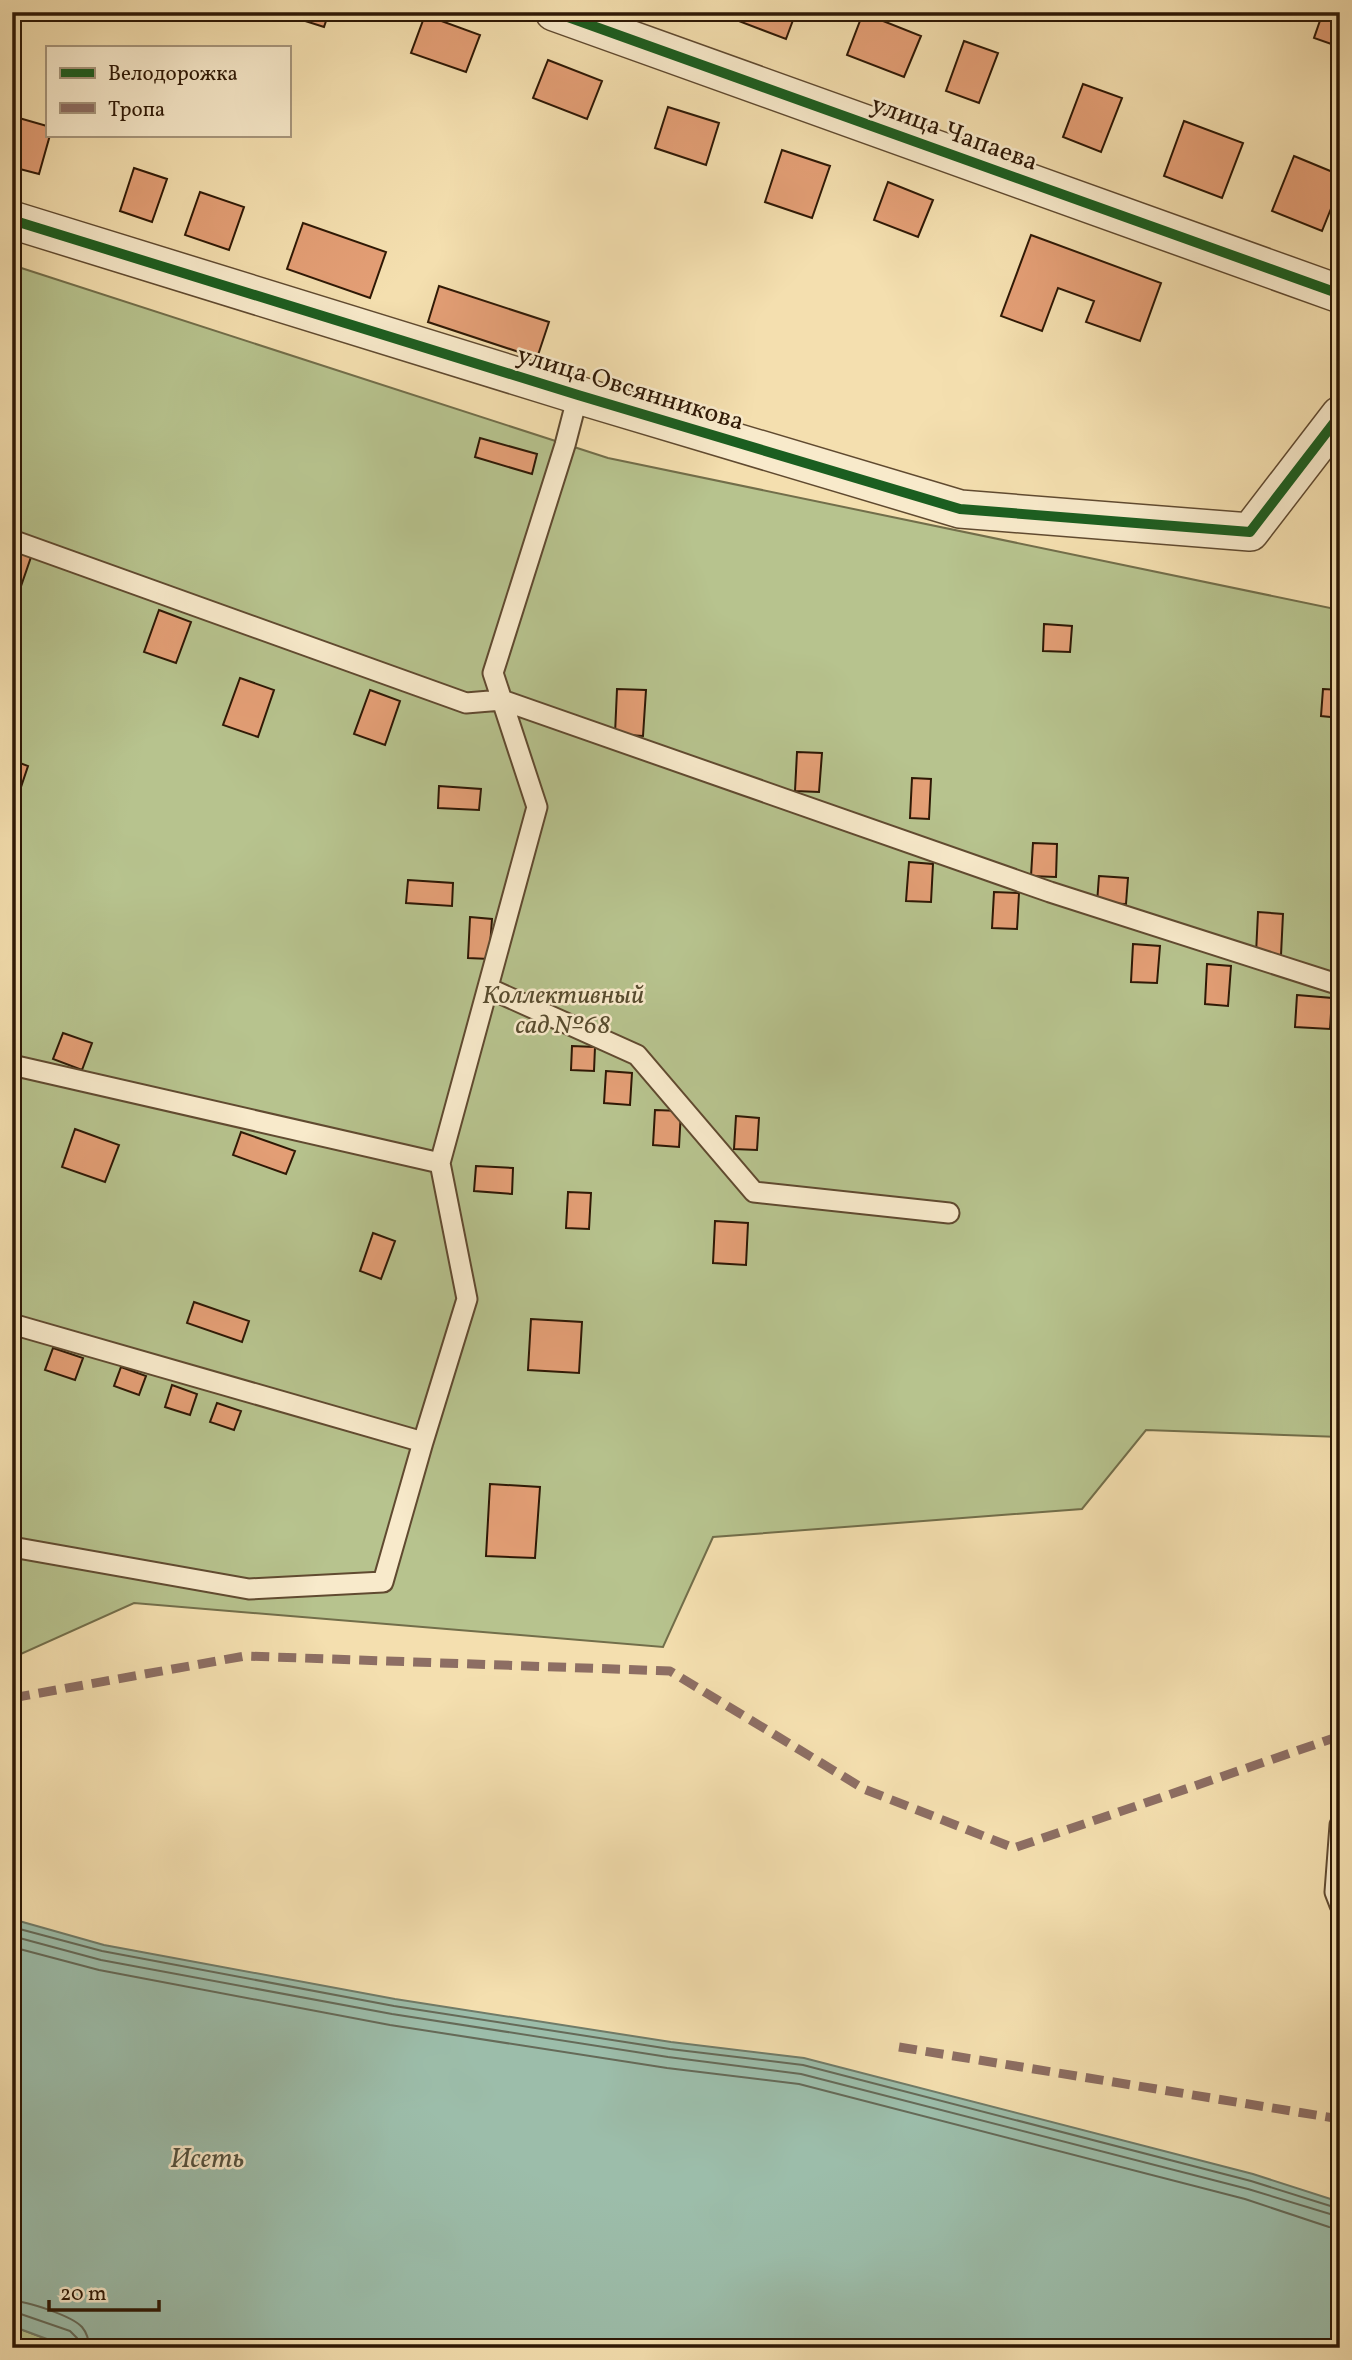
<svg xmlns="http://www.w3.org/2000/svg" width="1352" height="2360" font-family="Vollkorn,serif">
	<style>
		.green { fill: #b7c38e; stroke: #726e4a; stroke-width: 2 }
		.water { fill: #9cbdaa; stroke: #707b68; stroke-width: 2 }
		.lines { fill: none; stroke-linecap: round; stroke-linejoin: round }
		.shore { stroke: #656a58; stroke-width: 2 }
		.building { fill: #e49f76; stroke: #2e1805; stroke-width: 2 }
		.lane-casing { stroke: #604a30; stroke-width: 23 }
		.street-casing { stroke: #604a30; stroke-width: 40 }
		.lane { stroke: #f8eacb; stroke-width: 19 }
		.street { stroke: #f8eacb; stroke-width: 37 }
		.quiet { stroke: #8d6e63; stroke-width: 9; stroke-dasharray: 18 9; stroke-linecap: butt }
		.cycleway-casing { stroke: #f8eacb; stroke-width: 15 }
		.cycleway { stroke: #1b5e20; stroke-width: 10 }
		.labels { text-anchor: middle; stroke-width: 5; stroke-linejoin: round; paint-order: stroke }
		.street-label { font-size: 26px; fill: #2e1805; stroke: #f8eacb }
		.park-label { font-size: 26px; font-style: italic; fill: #574b2e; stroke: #f8eacb }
		.water-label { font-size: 28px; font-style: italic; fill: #54523f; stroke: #f8eacb }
	</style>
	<rect width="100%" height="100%" fill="#f4dfaf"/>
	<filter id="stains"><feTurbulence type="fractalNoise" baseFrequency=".00286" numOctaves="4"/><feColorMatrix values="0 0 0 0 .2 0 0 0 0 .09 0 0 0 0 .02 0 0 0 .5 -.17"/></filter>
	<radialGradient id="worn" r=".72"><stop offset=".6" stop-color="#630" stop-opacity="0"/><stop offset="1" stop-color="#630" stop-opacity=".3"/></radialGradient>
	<!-- green -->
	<path class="green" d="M12,265L608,458L1340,610V1437L1146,1430L1082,1509L713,1537L663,1647L134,1603L12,1658Z
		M12,2326L71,2348H12Z"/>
	<!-- water -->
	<path class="water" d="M12,1919L104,1945L395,1999L671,2042L804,2058L1253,2174L1340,2202V2348H71L12,2326Z"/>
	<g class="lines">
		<!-- shore -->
		<path class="shore" d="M12,1927L102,1951L394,2006L670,2049L803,2065L1251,2181L1340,2209
			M12,1936L101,1960L392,2014L668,2057L801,2074L1248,2189L1340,2217
			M12,1947L99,1970L390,2025L667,2068L799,2084L1245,2199L1329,2227L1340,2228
			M12,2301C27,2301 72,2316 82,2327C87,2333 89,2340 89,2348
			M12,2311L70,2331L77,2338L79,2348"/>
	</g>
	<!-- building -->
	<path class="building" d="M277,12H329L324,27Z
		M739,12H796L786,39L736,20Z
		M1323,12H1340V47L1314,38Z
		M863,13L921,36L904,77L847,55Z
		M425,15L480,35L466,72L411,53Z
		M964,41L998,53L979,103L946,91Z
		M548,60L602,81L587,119L533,98Z
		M1083,84L1122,98L1101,152L1063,137Z
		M668,107L719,123L706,165L655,148Z
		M12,116L47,126V135H50L39,174L12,167Z
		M1184,121L1243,143L1222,198L1164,176Z
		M782,150L830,166L812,218L765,202Z
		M1294,156L1340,175V186L1322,231L1272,211Z
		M134,168L167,179L152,222L120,211Z
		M888,182L933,200L918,237L874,220Z
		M200,192L244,207L229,250L185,235Z
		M303,223L386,252L370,298L287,269Z
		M1031,235L1161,283L1140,341L1086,322L1094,301L1058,288L1042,331L1001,316Z
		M439,286L549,322L537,358L428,322Z
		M480,438L537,454L532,474L475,457Z
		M12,550L31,557L20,589L12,586Z
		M159,610L191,622L176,663L144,652Z
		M1044,624L1072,626L1070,652L1043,651Z
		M240,678L274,690L258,737L223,725Z
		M617,689L646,690L643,736L615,734Z
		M1323,689L1340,690V718L1321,716Z
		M370,690L400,701L385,745L354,734Z
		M797,752L822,753L819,792L795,791Z
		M12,760L28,766L18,796L12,794Z
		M912,778L931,779L929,819L910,818Z
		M439,786L481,789L479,810L438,808Z
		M1033,843L1057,844L1056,877L1031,876Z
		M909,862L933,864L931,902L906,901Z
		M1099,876L1128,878L1126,904L1097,903Z
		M408,880L453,883L452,906L406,903Z
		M994,892L1019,893L1017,929L992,928Z
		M1258,912L1283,914L1281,955L1256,954Z
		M470,917L492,919L489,959L468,958Z
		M1133,944L1160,946L1157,983L1131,982Z
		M1207,964L1231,966L1228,1006L1205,1004Z
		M1297,995L1332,998L1330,1029L1295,1027Z
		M63,1033L92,1043L82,1070L53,1059Z
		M572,1046L595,1047L594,1071L571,1070Z
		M606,1071L632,1073L630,1105L604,1103Z
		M655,1110L681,1111L679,1147L653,1145Z
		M736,1116L759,1118L757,1150L734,1149Z
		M75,1129L119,1145L105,1182L62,1167Z
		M241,1132L295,1151L286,1174L233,1155Z
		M476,1166L513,1168L512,1194L474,1191Z
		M568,1192L591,1193L589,1229L566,1228Z
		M715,1221L748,1223L746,1265L713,1263Z
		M373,1233L395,1241L381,1279L360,1271Z
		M194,1302L249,1321L242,1342L187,1323Z
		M531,1319L582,1322L579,1373L528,1370Z
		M53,1348L83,1358L75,1380L45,1370Z
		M121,1367L146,1376L139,1395L114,1386Z
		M172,1385L197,1394L190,1415L165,1407Z
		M217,1403L241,1411L234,1430L210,1422Z
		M490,1484L540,1487L535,1558L486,1556Z"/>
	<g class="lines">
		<defs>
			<path id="lane" d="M12,540L466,703L502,700L1050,892L1340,985
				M488,988L637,1055L754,1192L949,1213
				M12,1065L440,1163
				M12,1324L423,1442L467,1299L440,1163L537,807L493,673L565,445L578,395
				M12,1547L249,1589L383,1582L423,1442
				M1340,1825L1335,1892L1340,1905"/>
			<path id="street" d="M554,12L1340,294
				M12,220L578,395L960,509L1250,532L1340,415"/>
		</defs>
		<!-- lane casing -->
		<use href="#lane" class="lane-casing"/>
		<!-- street casing -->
		<use href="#street" class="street-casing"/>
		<!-- lane -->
		<use href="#lane" class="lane"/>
		<!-- street -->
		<use href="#street" class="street"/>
		<!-- quiet -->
		<path class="quiet" d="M12,1698L245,1656L670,1671L864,1789L1014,1848L1340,1736
			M899,2047L1340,2119"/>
		<defs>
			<path id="cycleway" d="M554,12L1340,294
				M12,220L578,395L960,509L1250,532L1340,415"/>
		</defs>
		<!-- cycleway casing -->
		<use href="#cycleway" class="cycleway-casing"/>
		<!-- cycleway -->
		<use href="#cycleway" class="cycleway"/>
	</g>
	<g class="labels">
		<!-- street labels -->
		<g class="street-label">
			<text transform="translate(955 132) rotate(20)" y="9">улица Чапаева</text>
			<text transform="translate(631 387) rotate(17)" y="9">улица Овсянникова</text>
		</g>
		<!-- park labels -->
		<g class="park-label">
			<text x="563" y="1003">Коллективный<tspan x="563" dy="30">сад №68</tspan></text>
		</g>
		<!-- water labels -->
		<g class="water-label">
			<text x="207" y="2167">Исеть</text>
		</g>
	</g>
	<!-- margin -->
	<rect width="1352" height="2360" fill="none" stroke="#f4dfaf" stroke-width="42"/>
	<rect x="14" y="14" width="1324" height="2332" fill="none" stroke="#2e1805" stroke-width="3.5"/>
	<rect x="21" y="21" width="1310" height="2318" fill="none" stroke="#2e1805" stroke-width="2"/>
	<!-- legend -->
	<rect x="46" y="46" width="245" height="91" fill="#f8eacb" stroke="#a7967c" stroke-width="2"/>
	<rect x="60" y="68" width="35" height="10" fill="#1b5e20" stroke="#a7967c" stroke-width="2"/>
	<text x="108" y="80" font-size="21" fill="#2e1805">Велодорожка</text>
	<rect x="60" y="103" width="35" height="10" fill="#8d6e63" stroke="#a7967c" stroke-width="2"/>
	<text x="108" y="116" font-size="21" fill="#2e1805">Тропа</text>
	<!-- scale -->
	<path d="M49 2300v10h110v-10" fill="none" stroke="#2e1805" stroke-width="3.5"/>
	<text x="60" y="2300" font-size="21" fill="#2e1805" stroke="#f8eacb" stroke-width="5" paint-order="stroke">20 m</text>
	<rect width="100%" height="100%" filter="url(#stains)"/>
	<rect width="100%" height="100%" fill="url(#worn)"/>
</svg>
